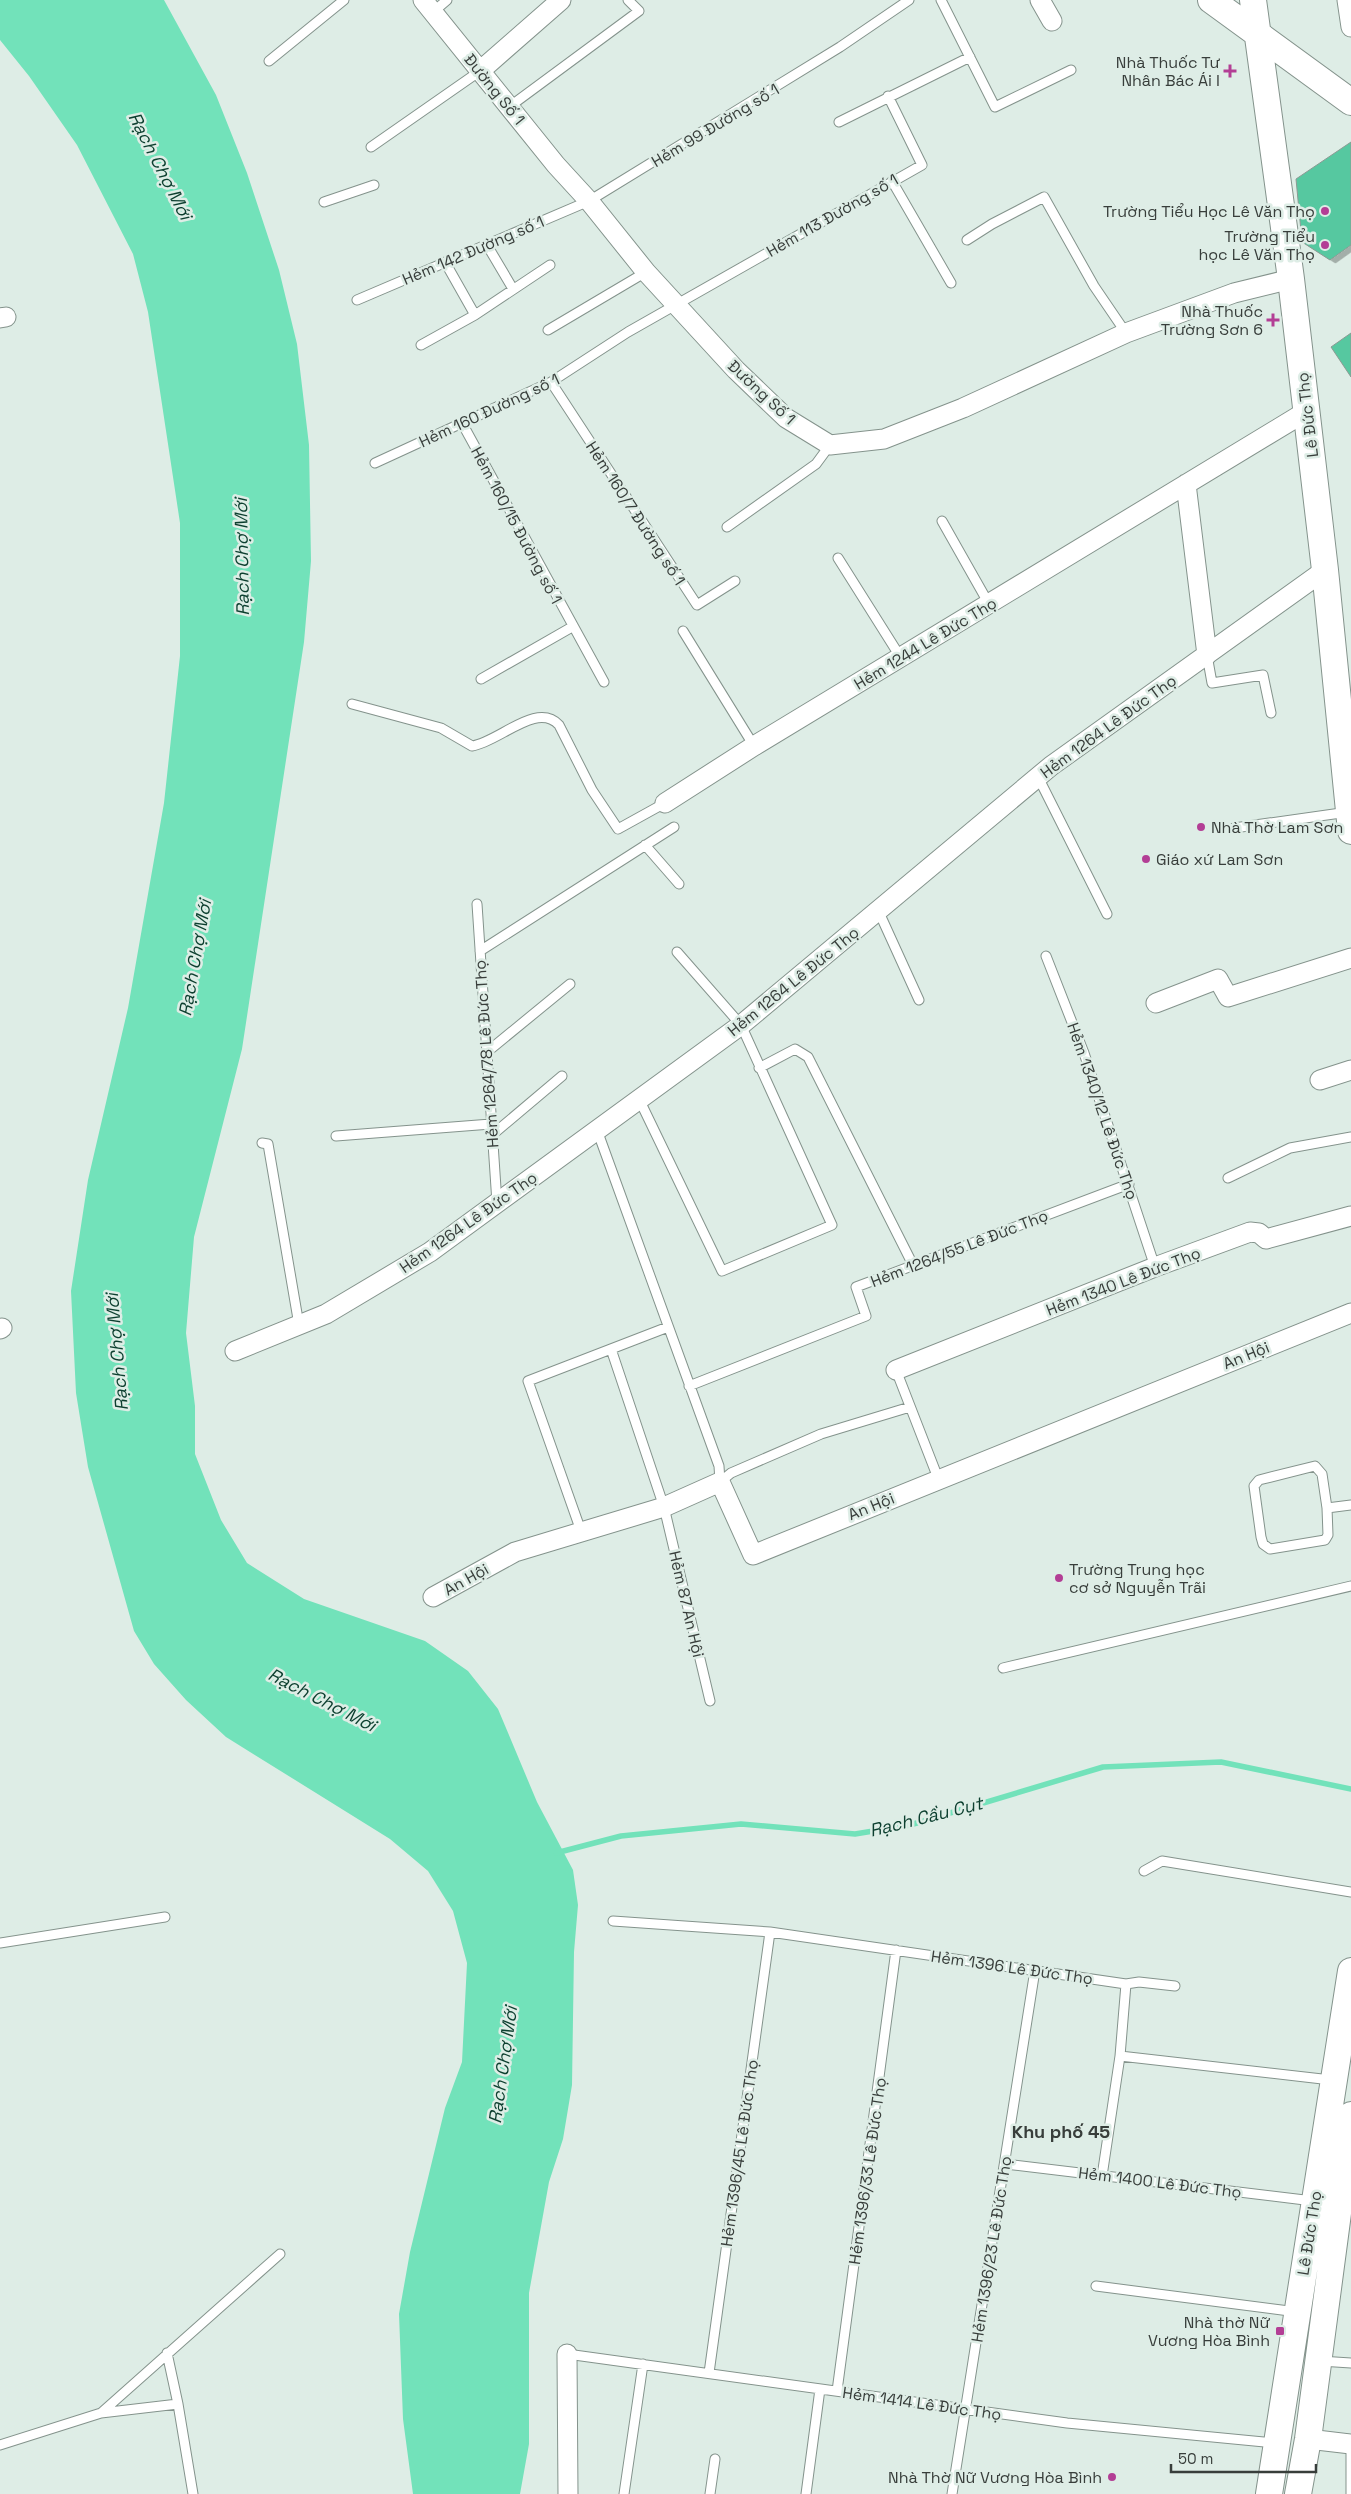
<svg xmlns="http://www.w3.org/2000/svg" width="1351" height="2494" font-family="'Space Grotesk',sans-serif">
	<style>
		.water { fill: #72e2ba }
		.lines { fill: none; stroke-linecap: round; stroke-linejoin: round }
		.stream { stroke: #72e2ba; stroke-width: 5.5 }
		.building { fill: #57c8a0; stroke: #8c9a94; filter: url(#shadow) }
		.lane-casing { stroke: #84938c; stroke-width: 11 }
		.street-casing { stroke: #84938c; stroke-width: 21 }
		.secondary-casing { stroke: #84938c; stroke-width: 28 }
		.lane { stroke: #fff; stroke-width: 9 }
		.street { stroke: #fff; stroke-width: 19 }
		.secondary { stroke: #fff; stroke-width: 26 }
		.poi-dot { fill: #b33e95; stroke: #deede6; stroke-width: 2 }
		.labels { text-anchor: middle; stroke-width: 5; stroke-linejoin: round; paint-order: stroke }
		.poi-label { font-size: 16px; fill: #383e3b; stroke: #deede6; text-anchor: end }
		.street-label { font-size: 16px; fill: #383e3b; stroke: #deede6 }
		.water-label { font-size: 18px; font-style: italic; fill: #0c3f2f; stroke: #deede6 }
		.neighbourhood-label { font-size: 18px; font-weight: bold; fill: #383e3b; stroke: #deede6 }
	</style>
	<defs>
		<filter id="shadow"><feDropShadow dx="5.5" dy="3" stdDeviation="0" flood-color="#0004"/></filter>
	</defs>
	<rect width="100%" height="100%" fill="#deede6"/>
	<!-- water -->
	<path class="water" d="M0,0H164L216,95L247,173L279,270L297,344L309,445L311,561L304,642L242,1049L194,1237L186,1333L195,1406V1454L221,1520L247,1563L304,1599L425,1641L468,1671L498,1709L537,1802L573,1870L578,1905L574,1952L572,2085L563,2139L549,2182L529,2293V2444L520,2494H413L403,2419L399,2314L410,2252L445,2108L462,2062L467,1963L453,1911L428,1871L390,1839L226,1737L186,1700L154,1664L134,1631L88,1467L76,1393L71,1291L88,1180L128,1008L164,803L180,656V523L148,312L133,254L77,145L29,76L0,40Z"/>
	<g class="lines">
		<!-- stream -->
		<path class="stream" d="M556,1853L621,1836L741,1824L855,1834L910,1825L1103,1767L1221,1762L1351,1789"/>
	</g>
	<!-- building -->
	<path class="building" d="M1351,142V245L1330,260L1302,242L1296,179Z
		M1351,333V377L1331,347Z"/>
	<g class="lines">
		<defs>
			<path id="lane" d="M941,0L995,107L1071,70
				M433,12L447,0
				M269,61L344,0
				M509,107L639,11L628,0
				M839,122L970,57
				M371,147L480,71
				M892,181L951,283
				M324,202L374,185
				M967,240L992,224L1044,197L1094,286L1126,333
				M487,245L513,289
				M445,262L475,315L550,265
				M357,300L589,201L840,47L909,0
				M548,330L646,272
				M421,345L475,315
				M551,382L697,605L735,581
				M462,423L604,682
				M375,463L551,382L628,332L922,165L888,96
				M942,521L989,604
				M727,527L816,464L830,445
				M838,558L901,658
				M683,631L754,746
				M1207,655L1212,683L1263,675L1271,713
				M481,679L572,627
				M352,704L441,728L472,746C499,742 537,701 559,725L592,790L618,829L665,803
				M1038,777L1107,914
				M1234,828L1348,812
				M645,845L679,884
				M477,904L497,1203
				M878,910L919,1000
				M480,951L674,827
				M1046,956L1084,1053L1155,1267
				M487,1052L570,984
				M759,1068L795,1049L808,1057L913,1265
				M639,1099L722,1271L832,1225L741,1025L677,952
				M597,1130L719,1466L720,1482
				M492,1135L562,1076
				M336,1136L491,1124
				M262,1143L268,1144L299,1325
				M1228,1178L1290,1148L1351,1137
				M611,1349L664,1507L710,1701
				M896,1370L938,1478
				M689,1386L866,1316L856,1287L1129,1184
				M720,1482L731,1473L821,1434L910,1407
				M1327,1508L1328,1535L1325,1540L1270,1549L1263,1544L1261,1537L1254,1486L1259,1480L1315,1466L1322,1474L1327,1508L1351,1505
				M581,1531L528,1381L668,1327
				M1003,1668L1351,1586
				M1144,1871L1162,1861L1351,1892
				M613,1921L770,1932L1126,1984L1120,2056L1331,2080
				M0,1943L165,1917
				M1126,1984L1139,1982L1175,1986
				M1005,2164L1313,2201
				M1102,2176L1120,2056
				M1096,2286L1297,2312
				M567,2354L1067,2423L1274,2443
				M1320,2361L1351,2363
				M709,2373L770,1932
				M837,2391L896,1950
				M178,2404L193,2494
				M101,2413L178,2404L167,2353
				M0,2445L101,2413L280,2254
				M624,2494L643,2364
				M710,2494L715,2459
				M806,2494L820,2389
				M952,2494L1035,1970
				M1351,2494V2444"/>
			<path id="street" d="M423,0L556,165L589,201L646,272L736,370L786,418L830,445L884,439L963,408L1126,333L1234,293L1291,279
				M1040,0L1052,21
				M1347,0L1351,27
				M480,71L561,0
				M0,318L6,317
				M1186,484L1207,655
				M665,803L754,746L1307,411
				M1156,1003L1218,979L1228,997L1351,958
				M1320,1080L1351,1070
				M0,1329L2,1328
				M235,1351L326,1314L430,1252L741,1025L1051,766L1325,570
				M896,1370L1155,1267L1250,1232L1259,1233L1266,1239L1351,1216
				M433,1597L515,1552L664,1507L720,1482L753,1555L1351,1313
				M567,2354L568,2494
				M1308,2439L1351,2444"/>
			<path id="secondary" d="M1211,0L1351,102
				M1253,0L1291,279L1325,570L1351,831
				M1269,2494L1351,1971
				M1298,2494L1308,2439L1351,2115"/>
		</defs>
		<!-- lane casing -->
		<use href="#lane" class="lane-casing"/>
		<!-- street casing -->
		<use href="#street" class="street-casing"/>
		<!-- secondary casing -->
		<use href="#secondary" class="secondary-casing"/>
		<!-- lane -->
		<use href="#lane" class="lane"/>
		<!-- street -->
		<use href="#street" class="street"/>
		<!-- secondary -->
		<use href="#secondary" class="secondary"/>
	</g>
	<!-- markers -->
	<g class="poi-dot">
		<path d="M1227.5 63.5h5v5h5v5h-5v5h-5v-5h-5v-5h5z"/>
		<circle cx="1325" cy="211" r="5"/>
		<circle cx="1325" cy="245" r="5"/>
		<path d="M1270.5 312.5h5v5h5v5h-5v5h-5v-5h-5v-5h5z"/>
		<circle cx="1201" cy="827" r="5"/>
		<circle cx="1146" cy="859" r="5"/>
		<circle cx="1059" cy="1578" r="5"/>
		<rect x="1275" y="2326" width="10" height="10" rx="2.5"/>
		<circle cx="1112" cy="2477" r="5"/>
	</g>
	<g class="labels">
		<!-- poi labels -->
		<g class="poi-label">
			<text x="1220" y="68">Nhà Thuốc Tư<tspan x="1220" dy="18">Nhân Bác Ái I</tspan></text>
			<text x="1315" y="217">Trường Tiểu Học Lê Văn Thọ</text>
			<text x="1315" y="242">Trường Tiểu<tspan x="1315" dy="18">học Lê Văn Thọ</tspan></text>
			<text x="1263" y="317">Nhà Thuốc<tspan x="1263" dy="18">Trường Sơn 6</tspan></text>
			<text x="1211" y="833" text-anchor="start">Nhà Thờ Lam Sơn</text>
			<text x="1156" y="865" text-anchor="start">Giáo xứ Lam Sơn</text>
			<text x="1069" y="1575" text-anchor="start">Trường Trung học<tspan x="1069" dy="18">cơ sở Nguyễn Trãi</tspan></text>
			<text x="1270" y="2328">Nhà thờ Nữ<tspan x="1270" dy="18">Vương Hòa Bình</tspan></text>
			<text x="1102" y="2483">Nhà Thờ Nữ Vương Hòa Bình</text>
		</g>
		<!-- street labels -->
		<g class="street-label">
			<text transform="translate(495 89) rotate(51)" y="6">Đường Số 1</text>
			<text transform="translate(715 125) rotate(-31)" y="6">Hẻm 99 Đường số 1</text>
			<text transform="translate(832 215) rotate(-30)" y="6">Hẻm 113 Đường số 1</text>
			<text transform="translate(473 250) rotate(-23)" y="6">Hẻm 142 Đường số 1</text>
			<text transform="translate(762 392) rotate(43)" y="6">Đường Số 1</text>
			<text transform="translate(489 410) rotate(-25)" y="6">Hẻm 160 Đường số 1</text>
			<text transform="translate(1307 415) rotate(-97)" y="6">Lê Đức Thọ</text>
			<text transform="translate(636 513) rotate(57)" y="6">Hẻm 160/7 Đường số 1</text>
			<text transform="translate(517 525) rotate(62)" y="6">Hẻm 160/15 Đường số 1</text>
			<text transform="translate(925 643) rotate(-31)" y="6">Hẻm 1244 Lê Đức Thọ</text>
			<text transform="translate(1108 726) rotate(-36)" y="6">Hẻm 1264 Lê Đức Thọ</text>
			<text transform="translate(793 981) rotate(-39)" y="6">Hẻm 1264 Lê Đức Thọ</text>
			<text transform="translate(486 1054) rotate(-94)" y="6">Hẻm 1264/78 Lê Đức Thọ</text>
			<text transform="translate(1103 1111) rotate(71)" y="6">Hẻm 1340/12 Lê Đức Thọ</text>
			<text transform="translate(468 1222) rotate(-35)" y="6">Hẻm 1264 Lê Đức Thọ</text>
			<text transform="translate(959 1248) rotate(-21)" y="6">Hẻm 1264/55 Lê Đức Thọ</text>
			<text transform="translate(1123 1281) rotate(-21)" y="6">Hẻm 1340 Lê Đức Thọ</text>
			<text transform="translate(1246 1355) rotate(-22)" y="6">An Hội</text>
			<text transform="translate(871 1506) rotate(-22)" y="6">An Hội</text>
			<text transform="translate(466 1579) rotate(-29)" y="6">An Hội</text>
			<text transform="translate(687 1604) rotate(77)" y="6">Hẻm 87 An Hội</text>
			<text transform="translate(1012 1967) rotate(8)" y="6">Hẻm 1396 Lê Đức Thọ</text>
			<text transform="translate(739 2153) rotate(-82)" y="6">Hẻm 1396/45 Lê Đức Thọ</text>
			<text transform="translate(867 2171) rotate(-82)" y="6">Hẻm 1396/33 Lê Đức Thọ</text>
			<text transform="translate(1160 2182) rotate(7)" y="6">Hẻm 1400 Lê Đức Thọ</text>
			<text transform="translate(1309 2233) rotate(-81)" y="6">Lê Đức Thọ</text>
			<text transform="translate(991 2249) rotate(-81)" y="6">Hẻm 1396/23 Lê Đức Thọ</text>
			<text transform="translate(922 2403) rotate(8)" y="6">Hẻm 1414 Lê Đức Thọ</text>
		</g>
		<!-- water labels -->
		<g class="water-label">
			<text transform="translate(160 166) rotate(63)" y="6">Rạch Chợ Mới</text>
			<text transform="translate(242 557) rotate(-91)" y="6">Rạch Chợ Mới</text>
			<text transform="translate(195 958) rotate(-80)" y="6">Rạch Chợ Mới</text>
			<text transform="translate(117 1352) rotate(-95)" y="6">Rạch Chợ Mới</text>
			<text transform="translate(322 1700) rotate(27)" y="6">Rạch Chợ Mới</text>
			<text transform="translate(926 1817) rotate(-14)" y="6">Rạch Cầu Cụt</text>
			<text transform="translate(503 2065) rotate(-82)" y="6">Rạch Chợ Mới</text>
		</g>
		<!-- neighbourhood labels -->
		<g class="neighbourhood-label">
			<text x="1061" y="2138">Khu phố 45</text>
		</g>
	</g>
	<!-- scale -->
	<path d="M1171 2464v8h145v-8" fill="none" stroke="#383e3b" stroke-width="2.5"/>
	<text x="1178" y="2464" font-size="15" fill="#383e3b" stroke="#deede6" stroke-width="4" paint-order="stroke">50 m</text>
</svg>
